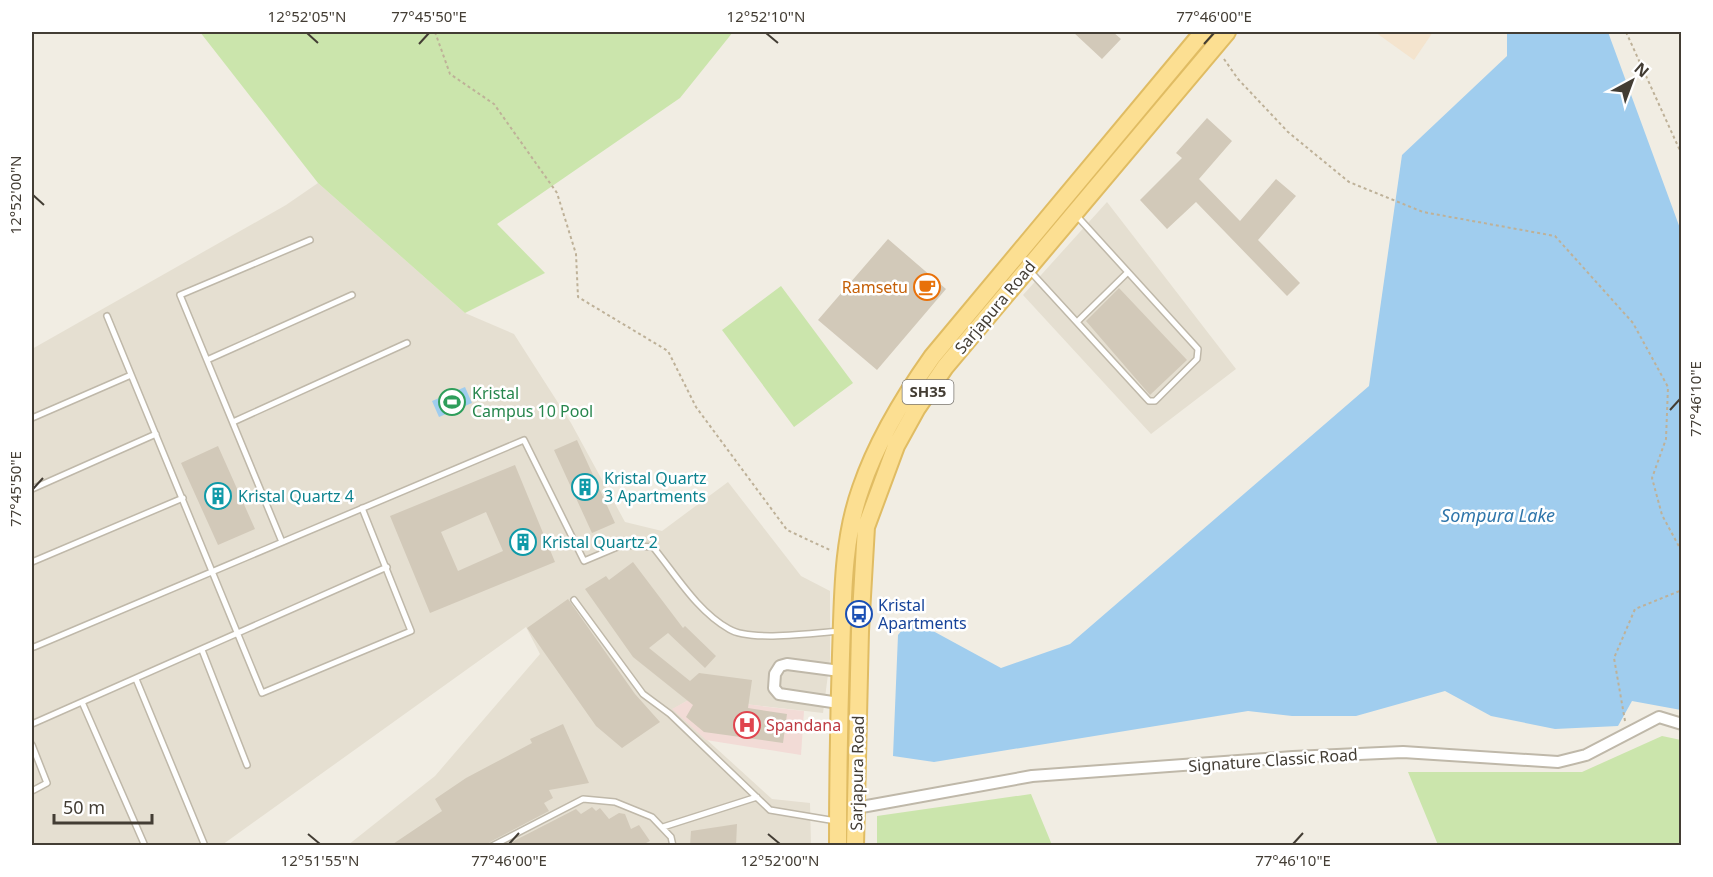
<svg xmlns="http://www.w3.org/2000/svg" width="1713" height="877" font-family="'Noto Sans',sans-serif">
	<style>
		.residential { fill: #e5dfd1 }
		.commercial { fill: #f4e4ce }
		.medical { fill: #f2dbd6 }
		.green { fill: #cbe5ac }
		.water { fill: #a0cdee }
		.building { fill: #d2c9b9; fill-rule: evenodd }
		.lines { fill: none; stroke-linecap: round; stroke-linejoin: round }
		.lane-casing { stroke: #bfb8a9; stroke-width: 8 }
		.street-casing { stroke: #bfb8a9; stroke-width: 14 }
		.primary-casing { stroke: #e0bc63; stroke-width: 20 }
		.path { stroke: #beb198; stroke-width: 2; stroke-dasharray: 3 3; stroke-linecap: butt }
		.lane { stroke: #fff; stroke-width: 5 }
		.street { stroke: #fff; stroke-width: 10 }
		.primary { stroke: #fcdf92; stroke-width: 16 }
		.ticks { fill: none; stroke: #433d34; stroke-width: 2 }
		.labels { text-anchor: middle; stroke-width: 5; stroke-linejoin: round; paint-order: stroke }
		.shield { fill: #fff; stroke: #7b7771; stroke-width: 1.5 }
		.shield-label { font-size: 15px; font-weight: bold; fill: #433d34 }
		.food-label { font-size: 16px; fill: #c56008; stroke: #fff; text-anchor: end }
		.street-label { font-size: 16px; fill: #433d34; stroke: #fff }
		.leisure-label { font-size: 16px; fill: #27864d; stroke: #fff; text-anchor: start }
		.culture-label { font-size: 16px; fill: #0d838f; stroke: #fff; text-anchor: start }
		.transit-label { font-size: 16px; fill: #164399; stroke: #fff; text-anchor: start }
		.health-label { font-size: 16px; fill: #be3a42; stroke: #fff; text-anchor: start }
		.water-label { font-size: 18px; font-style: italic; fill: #3076ab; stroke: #fff }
		.neatline { fill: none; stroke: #433d34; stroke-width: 2 }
		.ticks-label { font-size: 15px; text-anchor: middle; fill: #433d34 }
	</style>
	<rect width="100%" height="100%" fill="#f1ede3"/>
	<!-- residential -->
	<path class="residential" d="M318,183L465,313L514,334L571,423L625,522L662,531L728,482L801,576L830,591V659L823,713L692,698L673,709L772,799L810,803L811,845H348L435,776L540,654L526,627L222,845H32V349L286,205Z
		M1107,202L1236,369L1151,434L1023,295Z"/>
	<!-- commercial -->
	<path class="commercial" d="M1375,32H1433L1414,60Z"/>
	<!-- medical -->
	<path class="medical" d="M692,698L804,711L801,755L706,740L672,709Z"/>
	<!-- green -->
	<path class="green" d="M200,32H733L680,98L497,224L545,273L465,313L318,183Z
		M781,286L853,383L794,427L722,330Z
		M1662,736L1681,740L1682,843L1677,845H1438L1408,772H1582Z
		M1031,794L1052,845H877V816Z"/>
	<!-- water -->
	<path class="water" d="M1507,32H1608L1681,231V710L1632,701L1618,726L1555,729L1491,716L1445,691L1356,716H1292L1248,711L934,762L893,756L898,635L911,619L1001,668L1070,644L1369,386L1402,155L1507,56Z
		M465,387L472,403L439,417L432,401Z"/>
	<!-- building -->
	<path class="building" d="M1073,32H1113L1121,39L1102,59Z
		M1207,118L1232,141L1199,179L1240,221L1276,179L1296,196L1258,240L1300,283L1287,296L1196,202L1167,229L1140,200L1182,158L1176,153Z
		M888,239L946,289L877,370L818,320Z
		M1119,288L1187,360L1150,395L1086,321Z
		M577,440L615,523L592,533L554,450Z
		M218,446L255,529L218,545L181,463Z
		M515,465L555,562L430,613L390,516ZM486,512L503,551L458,571L441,532Z
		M633,562L683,628L685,626L716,656L705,668L668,633L649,648L690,681L699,673L752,680L748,708L787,714L783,743L704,732L686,717L693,705L633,657L585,589L606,576L609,580Z
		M568,599L635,694L660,722L622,748L596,726L527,628Z
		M563,724L589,783L549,790L553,798L544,803L549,811L490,842L487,846H390L442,811L435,799L466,778L532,743L530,739Z
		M592,807L596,811L600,808L609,819L619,813L625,814L631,829L639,825L650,841L640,846H504L576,809L581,814Z
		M737,824L736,846H690L691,831Z"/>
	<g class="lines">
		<defs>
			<path id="lane" d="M1029,270L1149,401H1155L1197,359L1198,349L1076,215
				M107,316L262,693L411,631L362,508
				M1077,322L1128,272
				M207,360L352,295
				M32,418L131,375
				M233,422L407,343
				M32,489L156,434
				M282,542L180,295L310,240
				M32,562L183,498
				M574,600L643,694L670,714L770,810L836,821
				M34,647L524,440L584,561L622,545L653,547C676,575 697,611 729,629C750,642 815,633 841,631
				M202,650L247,765
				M136,679L205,846
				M82,702L145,846
				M32,724L387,567
				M32,745L47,783L32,791
				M663,827L757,797
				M492,846L583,799L615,802L652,817L671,837L673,846"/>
			<path id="street" d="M839,703L779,694L774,688L775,674L780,666L787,664L840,671
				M856,808L1032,776L1293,757L1403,752L1558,762L1586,755L1659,717L1682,724"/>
			<path id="primary" d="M838,846C838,782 839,718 841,655C843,599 842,541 861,488C877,441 903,398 932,357L1203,32
				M855,846L860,631L866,527L896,446L917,408L945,367L1227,32"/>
		</defs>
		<!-- lane casing -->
		<use href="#lane" class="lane-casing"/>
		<!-- street casing -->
		<use href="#street" class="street-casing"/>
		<!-- primary casing -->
		<use href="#primary" class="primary-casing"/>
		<!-- path -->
		<path class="path" d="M435,32L450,74L494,104L557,193L576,254L578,297L668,351L696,407L787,530L832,551
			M1626,32L1682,155
			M1224,59L1238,79L1288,132L1349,182L1423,212L1555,236L1633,323L1668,387L1666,439L1652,478L1662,515L1682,552
			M1625,721L1614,658L1635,609L1682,590"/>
		<!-- lane -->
		<use href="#lane" class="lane"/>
		<!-- street -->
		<use href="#street" class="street"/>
		<!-- primary -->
		<use href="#primary" class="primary"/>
	</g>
	<!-- ticks -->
	<path class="ticks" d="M307,33L318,43M766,33L778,43M419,44L429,33M1204,44L1214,33M33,195L44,205M1670,410L1680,399M33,489L43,478M308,834L320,844M768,834L780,844M509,844L519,833M1293,844L1303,833"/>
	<!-- icons -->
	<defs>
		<symbol id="cafe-ring" viewBox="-11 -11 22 22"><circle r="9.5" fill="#fff" stroke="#e8710a" stroke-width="1.5"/><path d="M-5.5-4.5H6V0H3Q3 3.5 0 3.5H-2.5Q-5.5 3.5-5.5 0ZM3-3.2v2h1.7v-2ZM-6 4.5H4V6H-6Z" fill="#e8710a"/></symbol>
		<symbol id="stadium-ring" viewBox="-11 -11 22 22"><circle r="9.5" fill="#fff" stroke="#2e9e5b" stroke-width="1.5"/><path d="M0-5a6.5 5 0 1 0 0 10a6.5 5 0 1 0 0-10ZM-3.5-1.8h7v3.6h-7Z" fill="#2e9e5b"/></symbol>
		<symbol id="building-ring" viewBox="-11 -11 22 22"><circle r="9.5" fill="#fff" stroke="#0f9aa8" stroke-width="1.5"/><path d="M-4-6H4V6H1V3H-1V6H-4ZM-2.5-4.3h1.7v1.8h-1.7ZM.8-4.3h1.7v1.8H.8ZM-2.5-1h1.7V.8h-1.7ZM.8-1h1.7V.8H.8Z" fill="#0f9aa8"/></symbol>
		<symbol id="bus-ring" viewBox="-11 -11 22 22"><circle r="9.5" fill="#fff" stroke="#1a4fb4" stroke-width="1.5"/><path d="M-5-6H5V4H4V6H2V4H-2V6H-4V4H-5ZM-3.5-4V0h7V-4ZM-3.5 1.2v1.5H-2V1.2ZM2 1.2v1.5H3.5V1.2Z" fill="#1a4fb4"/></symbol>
		<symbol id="hospital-ring" viewBox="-11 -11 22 22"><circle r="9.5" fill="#fff" stroke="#e0444e" stroke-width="1.5"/><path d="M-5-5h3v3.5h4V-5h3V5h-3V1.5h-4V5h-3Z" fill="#e0444e"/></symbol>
	</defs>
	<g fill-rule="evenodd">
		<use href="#cafe-ring" x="912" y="272" width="30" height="30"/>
		<use href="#stadium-ring" x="437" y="387" width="30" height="30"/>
		<use href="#building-ring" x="570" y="472" width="30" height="30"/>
		<use href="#building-ring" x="203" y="481" width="30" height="30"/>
		<use href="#building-ring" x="508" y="527" width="30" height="30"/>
		<use href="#bus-ring" x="844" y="599" width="30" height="30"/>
		<use href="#hospital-ring" x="732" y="710" width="30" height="30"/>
	</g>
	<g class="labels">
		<!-- shield labels -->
		<rect class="shield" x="902.5" y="380" width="51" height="24" rx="4.5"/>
		<g class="shield-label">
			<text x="928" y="397">SH35</text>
		</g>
		<!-- food labels -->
		<g class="food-label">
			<text x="908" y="293">Ramsetu</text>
		</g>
		<!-- street labels -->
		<g class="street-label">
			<text transform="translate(995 307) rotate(-50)" y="6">Sarjapura Road</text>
			<text transform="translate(1273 760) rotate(-4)" y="6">Signature Classic Road</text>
			<text transform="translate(857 773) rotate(-89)" y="6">Sarjapura Road</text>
		</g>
		<!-- leisure labels -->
		<g class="leisure-label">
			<text x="472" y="399">Kristal<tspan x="472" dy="18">Campus 10 Pool</tspan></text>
		</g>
		<!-- culture labels -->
		<g class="culture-label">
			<text x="604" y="484">Kristal Quartz<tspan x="604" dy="18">3 Apartments</tspan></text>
			<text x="238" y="502">Kristal Quartz 4</text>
			<text x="542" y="548">Kristal Quartz 2</text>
		</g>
		<!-- transit labels -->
		<g class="transit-label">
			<text x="878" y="611">Kristal<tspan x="878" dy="18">Apartments</tspan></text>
		</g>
		<!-- health labels -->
		<g class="health-label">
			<text x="766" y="731">Spandana</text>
		</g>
		<!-- water labels -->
		<g class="water-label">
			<text x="1498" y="522">Sompura Lake</text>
		</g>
	</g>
	<!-- border -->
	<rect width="1713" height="877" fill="none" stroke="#ffffff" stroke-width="66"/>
	<!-- north arrow -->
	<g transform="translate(1632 81) rotate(41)" stroke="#ffffff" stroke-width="4.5" paint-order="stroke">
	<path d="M0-4.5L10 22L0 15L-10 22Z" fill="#433d34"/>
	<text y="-9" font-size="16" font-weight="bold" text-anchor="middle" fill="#433d34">N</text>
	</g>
	<!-- scale -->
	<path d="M54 814v9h98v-9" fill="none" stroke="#433d34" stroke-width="3"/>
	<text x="63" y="814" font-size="18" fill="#433d34" stroke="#ffffff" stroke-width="4.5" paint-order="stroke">50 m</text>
	<rect x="33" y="33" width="1647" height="811" class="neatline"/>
	<g class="ticks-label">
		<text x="307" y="22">12°52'05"N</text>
		<text x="429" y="22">77°45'50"E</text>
		<text x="766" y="22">12°52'10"N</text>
		<text x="1214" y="22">77°46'00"E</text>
		<text transform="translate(16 195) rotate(-90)" y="5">12°52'00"N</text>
		<text transform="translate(1696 399) rotate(-90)" y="5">77°46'10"E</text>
		<text transform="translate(16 489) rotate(-90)" y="5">77°45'50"E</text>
		<text x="320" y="866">12°51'55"N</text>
		<text x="509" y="866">77°46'00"E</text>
		<text x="780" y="866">12°52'00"N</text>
		<text x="1293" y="866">77°46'10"E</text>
	</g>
</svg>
